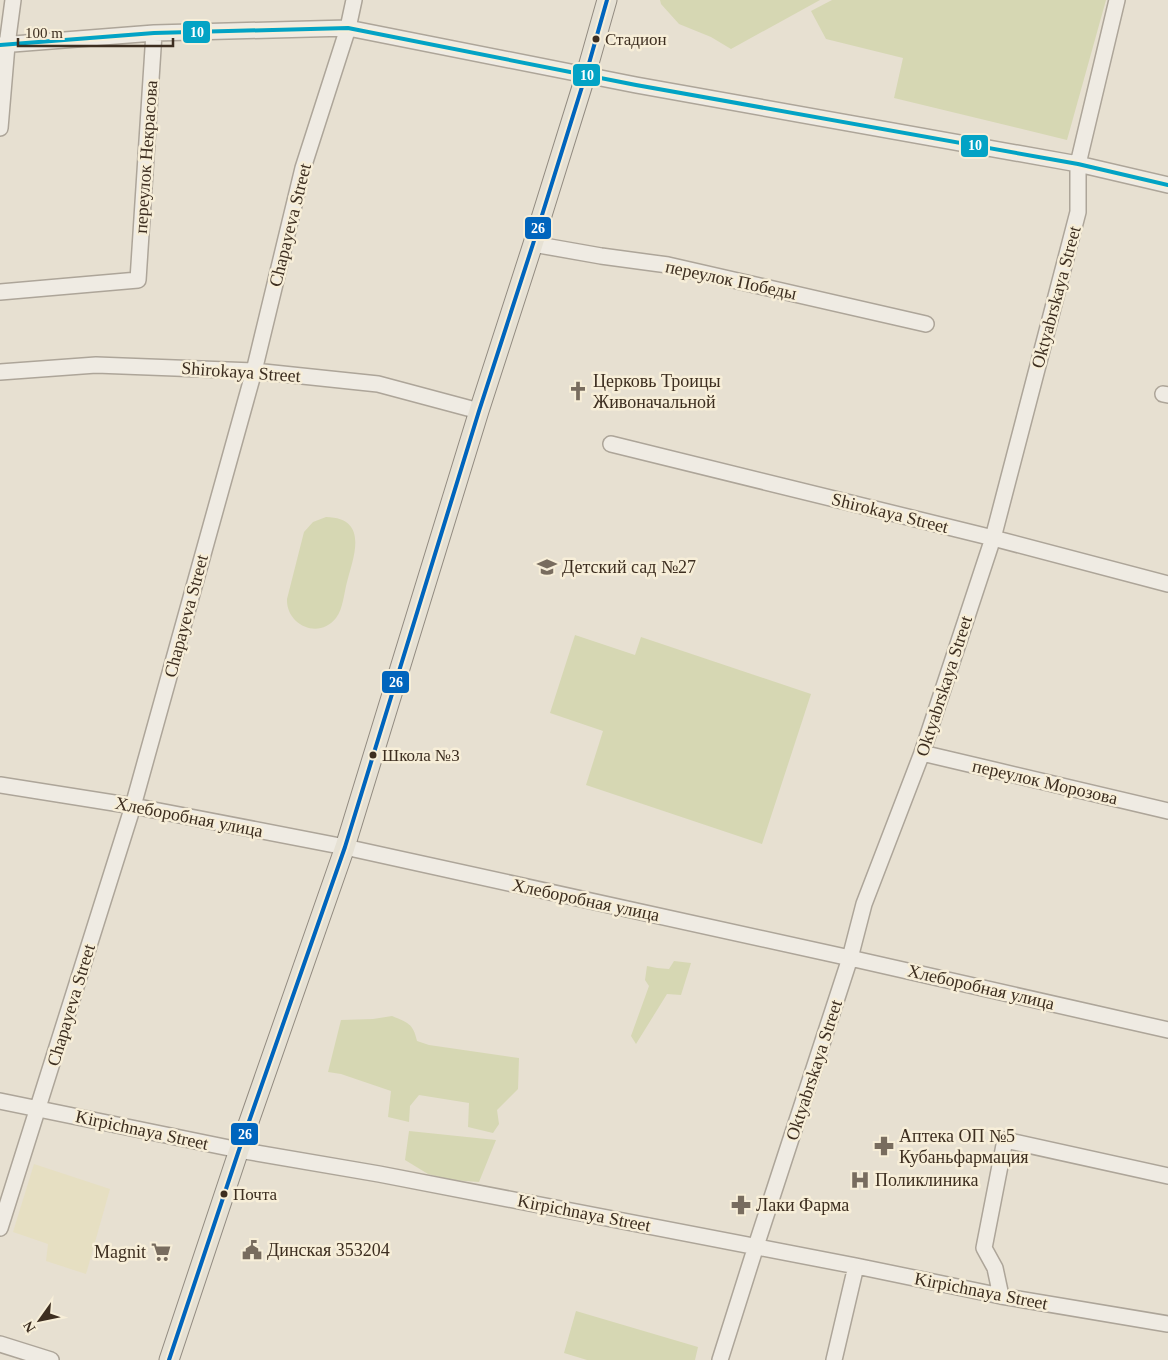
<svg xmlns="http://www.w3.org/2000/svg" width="1168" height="1360" font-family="'Times New Roman',serif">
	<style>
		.farmland { fill: #e6dfc2 }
		.green { fill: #d6d7b3 }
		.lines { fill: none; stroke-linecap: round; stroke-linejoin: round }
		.minor-casing { stroke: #ada599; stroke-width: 18 }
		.major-casing { stroke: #928b80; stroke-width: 21 }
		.minor { stroke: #efebe3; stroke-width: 15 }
		.major { stroke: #e6e1d4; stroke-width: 19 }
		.bus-1-casing { stroke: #f7eed8; stroke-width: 8 }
		.bus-2-casing { stroke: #f7eed8; stroke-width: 8 }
		.bus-1 { stroke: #0065bd; stroke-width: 4 }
		.bus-2 { stroke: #03a3c5; stroke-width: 4 }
		.bus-dot { fill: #3d2e20; stroke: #f7eed8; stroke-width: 2 }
		.labels { text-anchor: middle; stroke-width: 5; stroke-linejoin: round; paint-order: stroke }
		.bus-label { font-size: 17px; fill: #3d2e20; stroke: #f7eed8; text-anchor: start }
		.street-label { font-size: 18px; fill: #3d2e20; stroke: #f7eed8 }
		.poi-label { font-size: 18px; fill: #3d2e20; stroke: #f7eed8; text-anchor: start }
		.line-badge { stroke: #f7eed8; stroke-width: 2 }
		.badge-label { font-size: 14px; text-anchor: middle; font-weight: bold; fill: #fff }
	</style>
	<rect width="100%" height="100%" fill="#e7e0d1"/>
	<!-- farmland -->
	<path class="farmland" d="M34,1164L110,1189L86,1274L46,1261L48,1244L13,1232Z"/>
	<!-- green -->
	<path class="green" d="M660,0H820L731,49L711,37L679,24L661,4Z
		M832,0H1106L1067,140L894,98L903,58L826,39L811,11Z
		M326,517C369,518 354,556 347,582C344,593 343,609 336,618C319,640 286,625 287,599L304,532L313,522Z
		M575,635L635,655L641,637L811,694L762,844L586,785L603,731L550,713Z
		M674,961L691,963L681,995L667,994L636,1044L631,1036L649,986L645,980L647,966L657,968L669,969Z
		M392,1016C408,1023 413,1023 417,1041L429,1045L519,1058L518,1089L497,1110L499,1124L493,1133L468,1127L469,1103L419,1095L410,1106L409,1122L388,1117L391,1091L341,1074L328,1072L341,1020L373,1019Z
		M409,1131L496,1140L479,1182L451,1180L428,1174L405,1160Z
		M576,1311L698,1347L695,1360H587L564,1353Z"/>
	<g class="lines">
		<defs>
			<path id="minor" d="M0,45L154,33L348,28L636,85L1078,164L1168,185
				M0,128L7,45L13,0
				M533,244L601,256L668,265L926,324
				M0,292L138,280L154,33
				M0,372L96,365L254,371L378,384L479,411
				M1163,394L1168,395
				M611,444L993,538L1168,584
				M922,753L1168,811
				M0,785L133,806L345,847L850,958L1168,1030
				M0,1101L239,1150L379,1174L856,1266L1001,1296L1168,1324
				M0,1228L133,806L254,371L303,168L348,28L354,0
				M1001,1296L995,1268L984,1248L1005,1140L1168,1176
				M0,1344L51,1360
				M720,1360L756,1246L850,958L864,904L922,753L993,538L1078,212V164L1117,0
				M834,1360L856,1266"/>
			<path id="major" d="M169,1360L239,1150L345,847L479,411L533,244L586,74L607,0"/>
		</defs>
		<!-- minor casing -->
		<use href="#minor" class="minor-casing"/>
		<!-- major casing -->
		<use href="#major" class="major-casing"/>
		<!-- minor -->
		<use href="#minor" class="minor"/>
		<!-- major -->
		<use href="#major" class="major"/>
		<defs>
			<path id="bus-1" d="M169,1360L239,1150L345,847L479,411L533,244L586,74L607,0"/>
			<path id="bus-2" d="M0,45L154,33L348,28L636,85L1078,164L1168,185"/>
		</defs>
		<!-- bus-1 casing -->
		<use href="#bus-1" class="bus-1-casing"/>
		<!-- bus-2 casing -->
		<use href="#bus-2" class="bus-2-casing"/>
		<!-- bus-1 -->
		<use href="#bus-1" class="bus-1"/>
		<!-- bus-2 -->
		<use href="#bus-2" class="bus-2"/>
	</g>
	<!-- icons -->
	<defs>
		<symbol id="church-bare" viewBox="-9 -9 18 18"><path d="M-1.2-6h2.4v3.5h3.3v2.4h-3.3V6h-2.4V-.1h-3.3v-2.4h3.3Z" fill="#786c5e" stroke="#f7eed8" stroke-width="2.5" paint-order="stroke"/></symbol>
		<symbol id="school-bare" viewBox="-9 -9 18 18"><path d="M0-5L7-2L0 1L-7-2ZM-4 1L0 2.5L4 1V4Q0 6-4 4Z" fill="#786c5e" stroke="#f7eed8" stroke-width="2.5" paint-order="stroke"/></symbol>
		<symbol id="pharmacy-bare" viewBox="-9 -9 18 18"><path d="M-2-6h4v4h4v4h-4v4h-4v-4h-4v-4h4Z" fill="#786c5e" stroke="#f7eed8" stroke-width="2.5" paint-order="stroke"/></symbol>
		<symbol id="hospital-bare" viewBox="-9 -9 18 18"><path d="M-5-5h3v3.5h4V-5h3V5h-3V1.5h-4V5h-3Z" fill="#786c5e" stroke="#f7eed8" stroke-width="2.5" paint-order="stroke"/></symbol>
		<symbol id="civic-bare" viewBox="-9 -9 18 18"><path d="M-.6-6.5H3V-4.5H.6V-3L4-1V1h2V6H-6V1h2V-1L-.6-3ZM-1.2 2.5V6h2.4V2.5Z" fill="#786c5e" stroke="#f7eed8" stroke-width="2.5" paint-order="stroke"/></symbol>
		<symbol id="supermarket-bare" viewBox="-9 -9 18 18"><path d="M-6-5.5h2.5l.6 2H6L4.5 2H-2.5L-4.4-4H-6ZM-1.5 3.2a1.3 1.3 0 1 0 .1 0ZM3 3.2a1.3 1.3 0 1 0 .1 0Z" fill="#786c5e" stroke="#f7eed8" stroke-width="2.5" paint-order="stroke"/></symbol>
	</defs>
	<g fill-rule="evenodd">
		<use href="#church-bare" x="564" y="377" width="28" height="28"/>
		<use href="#school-bare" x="533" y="553" width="28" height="28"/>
		<use href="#pharmacy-bare" x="870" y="1132" width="28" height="28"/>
		<use href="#hospital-bare" x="846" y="1166" width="28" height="28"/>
		<use href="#pharmacy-bare" x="727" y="1191" width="28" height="28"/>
		<use href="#civic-bare" x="238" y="1236" width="28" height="28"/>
		<use href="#supermarket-bare" x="147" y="1238" width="28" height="28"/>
	</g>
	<!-- markers -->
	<g class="bus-dot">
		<circle cx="596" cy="39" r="4.5"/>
		<circle cx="373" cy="755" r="4.5"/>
		<circle cx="224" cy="1194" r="4.5"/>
	</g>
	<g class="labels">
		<!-- bus labels -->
		<g class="bus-label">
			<text x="605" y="45">Стадион</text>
			<text x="382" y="761">Школа №3</text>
			<text x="233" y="1200">Почта</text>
		</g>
		<!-- street labels -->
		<g class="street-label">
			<text transform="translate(146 157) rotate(-86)" y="6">переулок Некрасова</text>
			<text transform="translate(290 225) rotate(-76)" y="6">Chapayeva Street</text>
			<text transform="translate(731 280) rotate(12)" y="6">переулок Победы</text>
			<text transform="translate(1056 297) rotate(-75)" y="6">Oktyabrskaya Street</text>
			<text transform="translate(241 372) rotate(4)" y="6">Shirokaya Street</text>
			<text transform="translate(890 513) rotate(14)" y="6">Shirokaya Street</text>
			<text transform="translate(186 616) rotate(-75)" y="6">Chapayeva Street</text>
			<text transform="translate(944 686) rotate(-72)" y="6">Oktyabrskaya Street</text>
			<text transform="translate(1045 782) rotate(13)" y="6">переулок Морозова</text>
			<text transform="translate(189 817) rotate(11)" y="6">Хлеборобная улица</text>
			<text transform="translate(586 900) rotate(12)" y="6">Хлеборобная улица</text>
			<text transform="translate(981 987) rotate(13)" y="6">Хлеборобная улица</text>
			<text transform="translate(71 1005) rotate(-73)" y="6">Chapayeva Street</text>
			<text transform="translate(814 1070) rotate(-72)" y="6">Oktyabrskaya Street</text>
			<text transform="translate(142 1130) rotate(12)" y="6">Kirpichnaya Street</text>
			<text transform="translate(584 1213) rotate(11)" y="6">Kirpichnaya Street</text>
			<text transform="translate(981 1291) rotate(11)" y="6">Kirpichnaya Street</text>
		</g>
		<!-- poi labels -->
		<g class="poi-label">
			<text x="593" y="387">Церковь Троицы<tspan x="593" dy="21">Живоначальной</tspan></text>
			<text x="562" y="573">Детский сад №27</text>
			<text x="899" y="1142">Аптека ОП №5<tspan x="899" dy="21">Кубаньфармация</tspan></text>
			<text x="875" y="1186">Поликлиника</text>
			<text x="756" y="1211">Лаки Фарма</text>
			<text x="267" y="1256">Динская 353204</text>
			<text x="146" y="1258" text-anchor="end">Magnit</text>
		</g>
	</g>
	<g class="line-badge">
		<rect x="182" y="20" width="29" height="24" rx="5" fill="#03a3c5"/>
		<rect x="572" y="63" width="29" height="24" rx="5" fill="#03a3c5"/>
		<rect x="960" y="134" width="29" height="24" rx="5" fill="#03a3c5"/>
		<rect x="524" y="216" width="28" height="24" rx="5" fill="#0065bd"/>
		<rect x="381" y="670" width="29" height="24" rx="5" fill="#0065bd"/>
		<rect x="230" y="1122" width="29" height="24" rx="5" fill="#0065bd"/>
	</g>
	<g class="badge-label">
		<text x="197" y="37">10</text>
		<text x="587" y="80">10</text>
		<text x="975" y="150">10</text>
		<text x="538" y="233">26</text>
		<text x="396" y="687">26</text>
		<text x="245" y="1139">26</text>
	</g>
	<!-- north arrow -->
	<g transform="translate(40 1320) rotate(237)" stroke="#f7eed8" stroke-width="4" paint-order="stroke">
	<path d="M0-4L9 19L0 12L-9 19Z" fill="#3d2e20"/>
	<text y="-8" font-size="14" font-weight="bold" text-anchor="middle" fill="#3d2e20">N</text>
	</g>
	<!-- scale -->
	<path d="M18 38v8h155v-8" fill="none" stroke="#3d2e20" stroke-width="2.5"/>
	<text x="25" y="38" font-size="15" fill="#3d2e20" stroke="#f7eed8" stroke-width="4" paint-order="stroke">100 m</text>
</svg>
